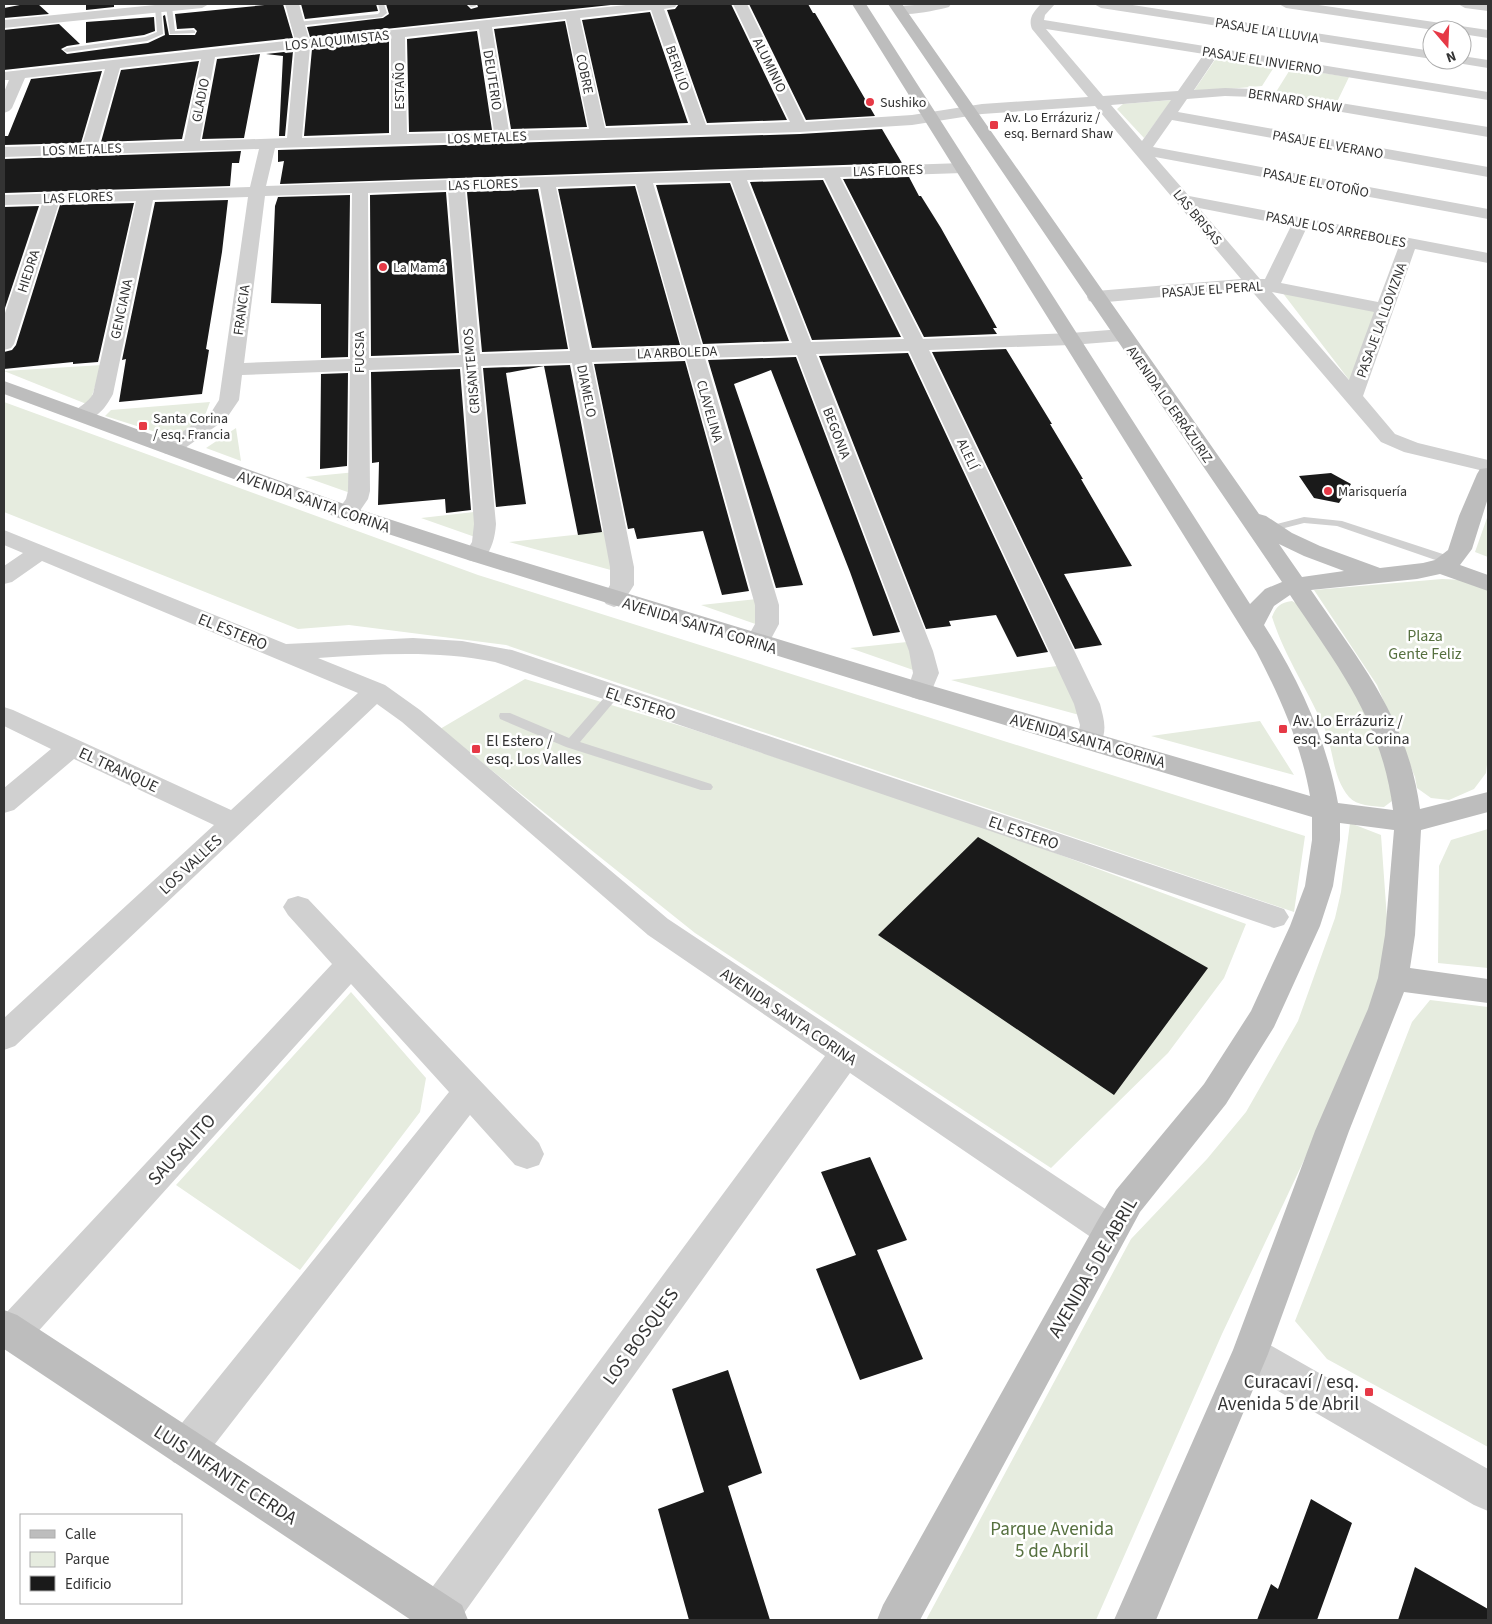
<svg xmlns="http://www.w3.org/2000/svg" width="1492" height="1624" font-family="'Source Sans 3',sans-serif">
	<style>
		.green { fill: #e6ecdf }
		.building { fill: #1a1a1a }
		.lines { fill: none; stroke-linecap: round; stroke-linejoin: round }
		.lane { fill: #d0d0d0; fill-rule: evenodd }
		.street { fill: #d0d0d0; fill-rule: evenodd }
		.secondary { fill: #bdbdbd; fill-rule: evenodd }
		.poi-dot { fill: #e63946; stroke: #fff; stroke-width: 2 }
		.labels { text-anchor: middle; stroke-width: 5; stroke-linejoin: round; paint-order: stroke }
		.far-street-label { font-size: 14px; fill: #333; stroke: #fff }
		.far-poi-label { font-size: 14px; fill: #333; stroke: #fff; text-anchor: start }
		.street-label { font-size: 16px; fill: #333; stroke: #fff }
		.park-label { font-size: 16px; fill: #56703f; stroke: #fff }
		.poi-label { font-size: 16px; fill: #333; stroke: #fff; text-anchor: start }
		.near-street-label { font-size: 19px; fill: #333; stroke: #fff }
		.near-poi-label { font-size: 19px; fill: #333; stroke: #fff; text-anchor: end }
		.near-park-label { font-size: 19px; fill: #56703f; stroke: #fff }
	</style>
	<rect width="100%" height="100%" fill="#fff"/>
	<!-- green -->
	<path class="green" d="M1219,54L1276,64L1262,86L1193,92Z
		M1291,68L1349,77L1337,102L1283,95L1276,92Z
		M1172,100L1144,138L1117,109L1123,104Z
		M1282,292L1379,311L1353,385Z
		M102,365L89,405L4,371Z
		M4,402L478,575L1305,836L1294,912L506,645L349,625L298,629L4,512Z
		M210,402L204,418L178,439L105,416L111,410Z
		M236,428L241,461L206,448Z
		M356,472V495L305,477Z
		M474,512L475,537L421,518Z
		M1488,515V557L1475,552Z
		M610,531L618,572L509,542Z
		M1442,579L1464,580L1488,590V756L1486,773L1474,789L1449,800L1431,798L1417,788L1415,777L1377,685L1314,590Z
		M757,599L764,627L701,605Z
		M1292,601L1303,607L1365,710L1391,779L1392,801L1384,807C1372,806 1357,806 1349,797C1333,778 1334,754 1326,732C1310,693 1285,658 1272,617C1276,606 1280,603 1292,601Z
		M907,642L919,672L850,648Z
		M1057,666L1083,716L951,680Z
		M525,679L691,729L1001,833L1246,924L1224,978L1168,1053L1051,1168L695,933L440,729Z
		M1260,721L1294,775L1151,736Z
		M1350,823L1381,835L1390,961L1363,1035L1222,1334L1096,1620H926L1131,1239L1207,1159L1246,1112L1298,1021L1335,918L1341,892Z
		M1488,829V968L1438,963L1439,866L1451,840Z
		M351,992L426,1078L420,1112L300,1270L176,1185Z
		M1430,1000L1488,1007V1447L1327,1359L1295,1321L1412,1022Z"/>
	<!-- building -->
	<path class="building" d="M25,4H38L49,14L4,18V8Z
		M86,4H114V7L86,10Z
		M275,4H283L293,38L4,70V30L59,24L80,44L67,46L61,49L67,54L148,43L165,35L163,16L165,15L169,35H195L197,31L194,28L177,29L175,14Z
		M301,4H376L378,11L305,19Z
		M386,4H466L471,9L478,7L477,4H620L310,37L307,27L383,18L389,14Z
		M679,4H731L787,120L707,123L667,10L675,9Z
		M749,4H808L813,13H815L875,116L806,120Z
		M650,12L688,123L606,126L582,20Z
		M154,17L155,31L144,35L86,43V22Z
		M565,21L587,127L511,129L494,29Z
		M477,31L492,130L409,132L407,39Z
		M389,40V133L304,136L312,49Z
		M293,51L285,136H279L283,56L266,54Z
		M260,54L244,138L202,139L217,59Z
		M199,61L182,139L101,142L121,70Z
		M102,71L81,143L4,145V136H8L31,79Z
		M882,129L902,163L280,184L284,161L278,162V150L800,134Z
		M241,151L239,163H232L230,186L4,193V159Z
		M909,177L919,196H921L941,228L997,328H993L997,334L924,337L843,179Z
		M823,180L901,337L812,340L750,182Z
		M730,183L789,341L703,344L656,185Z
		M635,186L680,345L592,348L558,189Z
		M538,189L568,349L482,352L467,192Z
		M446,192L459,353L371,356L370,195Z
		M350,195L348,357L321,358V304L271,303L275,206L278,197Z
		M228,200L222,252L206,349L209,350L202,394L119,402L126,359L122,360L155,202Z
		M134,203L98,362L73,364V362L4,369V352L12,350L16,345L60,205Z
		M39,206L4,311V207Z
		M1006,349L1052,424H1050L1083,479H1081L1132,566L1064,574L1102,645L1075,649L932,352Z
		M908,353L1048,652L1017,657L996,615L949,621L951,626L926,629L819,356Z
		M796,357L900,632L873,636L850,572L771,370L734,384L803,585L776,588L708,360Z
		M685,361L749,591L722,595L703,531L637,539L634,528L628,529L594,364Z
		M570,365L602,532L578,535L544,366L506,373L526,504L496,507L483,368Z
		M460,369L471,510L446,513L445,499L378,505L379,462L372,463L371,372Z
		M348,373L347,466L320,469L321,374Z
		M1331,473L1351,484L1339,503L1314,498L1299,476Z
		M978,837L1208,968L1114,1095L878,935Z
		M870,1157L907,1240L877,1250L923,1359L860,1380L816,1269L856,1255L821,1172Z
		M728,1370L762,1473L728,1486L770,1620H689L658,1509L704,1492L672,1389Z
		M1311,1499L1352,1523L1317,1620H1257L1271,1584L1278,1589Z
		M1415,1567L1488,1609V1620H1398Z"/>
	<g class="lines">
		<!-- lane -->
		<path class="lane" d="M378,4H384L387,13L382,17L297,26L294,24L297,22L378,14L380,12Z
			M468,4H475L476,6L471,7Z
			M169,5L172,7L175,31L193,30L195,31V33L170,34L166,7Z
			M158,6L161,8L163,34L147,41L67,52L63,50L67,48L145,37L157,32L155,8Z
			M1304,517L1342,521L1455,558L1457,561L1455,564H1447L1337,526L1304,523L1269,532L1263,529L1265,527Z
			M614,690L618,691L620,694L618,697L580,742L711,784L713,787L711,790H701L566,747L500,719L499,716L500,713H510L569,738L610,691Z"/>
		<!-- street -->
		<path class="street" d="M165,4H209L202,8L4,28V20Z
			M285,4H299L309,39L635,4H677L675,7L664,9L706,125L790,122L733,4H747L805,122L912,115L982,104L1088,97L1032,29C1028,19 1033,12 1041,4H1055L1045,15L1044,20L1488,92V100L1217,56L1194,90L1225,88L1254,89L1488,127V137L1254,97L1225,96L1187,99L1178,112L1488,167V177L1172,120L1153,147L1488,209V219L1155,157L1189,196L1488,253V263L1415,249L1363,396L1395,434L1418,443L1488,460V472L1404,452L1381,442L1250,289L1096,303L1089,301L1087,297L1089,293L1096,291L1241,279L1095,106L982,114L912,125L800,132L275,148L266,186L963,163L969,165L971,168L969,171L963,173L840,177L923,339L1071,333L1122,329L1129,331L1132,335L1129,339L1122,341L1071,345L929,350L1100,704C1104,720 1108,731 1099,746L1090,749L1081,746L1077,740L1080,725L1074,704L909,351L816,354L933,651L939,673L929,697L920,700L911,697L907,691L913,673L909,651L797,355L705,358L779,605V624L766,648L757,650L748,648L745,642L755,624V605L686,359L592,362L634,567V585L622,604L614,607L606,604L602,599L610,585V567L572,363L481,366L496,524C495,538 492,548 484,560L476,562L468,560L464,555L472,542L474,524L462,367L369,370L370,491L368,499L355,518L347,520L339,518L336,513L346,499L348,491L350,371L242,375L239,400L226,419L178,453L171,455L164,453L160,449L164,445L212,411L219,400L248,197L153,200L113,394C105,409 94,424 75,419L72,415C78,406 87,404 93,394L136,201L59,203L14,344L11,348L4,350V316L42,204L4,205V195L250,187L259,149L4,157V147L82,145L105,69L25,78L12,108L9,111L4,113V92L9,80H4V72L295,40ZM651,10L691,125L605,128L580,18ZM566,19L589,129L509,131L492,27ZM479,29L494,132L407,134L405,37ZM1046,29L1204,54L1178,91L1103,96ZM391,38V135L302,138L310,47ZM295,49L287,138L200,141L215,57ZM201,59L184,141L98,144L120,68ZM1171,100L1142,141L1111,105ZM824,178L904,339L811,342L747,180ZM731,181L792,343L702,346L653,183ZM636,184L682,347L590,350L556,187ZM540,187L570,351L480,354L465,190ZM448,190L461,355L369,358L368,193ZM352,193L350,359L244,363L265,196ZM1199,208L1291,226L1265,279H1260ZM1306,229L1399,246L1378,302L1281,283ZM1272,292L1374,312L1349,380Z
			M929,4H951L949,7C937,10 901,19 893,10L900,6Z
			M1094,4H1126L1432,51V59L1101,8Z
			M1279,4H1312L1488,30V38L1462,34V30H1434L1286,8Z
			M1458,4H1488V11L1465,8Z
			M1462,56L1488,60V68L1457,63L1455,60H1462Z
			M4,530L286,644L413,638L462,641L512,650L1284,909L1289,917L1284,925L1274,928L495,662C437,650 377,654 318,658L385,685L420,710L668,919L1122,1220L1127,1231L1122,1242L1110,1247L1098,1242L850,1073L459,1620H413L419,1605L825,1056L648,935L402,722L377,704L15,1046L4,1050V1018L214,825L74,759L14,810L4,813V788L51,749L4,726V707L13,710L231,810L358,693L42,561L12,582L4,584V566L23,553L4,545Z
			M298,896L308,899L539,1143L544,1154L539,1165L527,1169L515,1165L470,1115L201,1462L187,1467L173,1462L168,1448L173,1434L449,1092L351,984L25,1346L12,1351L4,1347V1315L332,964L288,915L283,907L288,899Z
			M1250,1336L1263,1341L1488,1469V1511L1474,1505L1237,1367L1232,1354L1237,1341Z"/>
		<!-- secondary -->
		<path class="secondary" d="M852,4H866L1250,604L1265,589L1282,582L888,4H902L1259,514L1266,516L1292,533L1320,546L1380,568L1423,563L1435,560L1448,550L1459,516L1477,474L1480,469L1488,468V498L1472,549L1460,565L1488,575V591L1440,574L1417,579L1311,590C1360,662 1408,719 1420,809L1488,792V812L1421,830L1415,935L1410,968L1488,979V1003L1404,992L1349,1131L1268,1354L1156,1620H1114L1233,1350L1315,1131L1368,1009L1378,978L1385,935L1394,830L1340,823V840L1333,886L1320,926L1274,1027L1226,1104L1140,1212L920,1620H877L883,1605L1098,1220L1116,1190L1204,1084L1251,1011L1290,926L1305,886L1312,840V817L911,697L468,560L339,518L4,394V381L355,508L484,550L929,685L1310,796C1301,744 1280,697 1256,651ZM1279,544L1304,556L1344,571L1302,577ZM1290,595C1338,667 1382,721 1393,810L1338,803C1326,738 1299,680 1264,625L1274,606Z
			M4,1310L17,1315L462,1605L468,1620H411L4,1349Z"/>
	</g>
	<!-- markers -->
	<g class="poi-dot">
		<circle cx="870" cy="102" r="5"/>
		<rect x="989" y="120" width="10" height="10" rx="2.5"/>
		<circle cx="383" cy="267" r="5"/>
		<rect x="138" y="421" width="10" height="10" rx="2.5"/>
		<circle cx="1328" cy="491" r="5"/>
		<rect x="1278" y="724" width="10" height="10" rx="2.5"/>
		<rect x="471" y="744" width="10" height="10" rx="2.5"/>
		<rect x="1364" y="1387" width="10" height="10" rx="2.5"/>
	</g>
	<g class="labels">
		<!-- far-street labels -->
		<g class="far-street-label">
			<text transform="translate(1267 30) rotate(9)" y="5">PASAJE LA LLUVIA</text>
			<text transform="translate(337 40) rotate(-6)" y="5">LOS ALQUIMISTAS</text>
			<text transform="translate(1262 60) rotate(9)" y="5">PASAJE EL INVIERNO</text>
			<text transform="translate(770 65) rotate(64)" y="5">ALUMINIO</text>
			<text transform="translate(678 68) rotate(71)" y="5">BERILIO</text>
			<text transform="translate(585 74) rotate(78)" y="5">COBRE</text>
			<text transform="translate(493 80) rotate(81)" y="5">DEUTERIO</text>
			<text transform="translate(399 86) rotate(-90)" y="5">ESTAÑO</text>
			<text transform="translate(200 100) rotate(-79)" y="5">GLADIO</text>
			<text transform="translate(1295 100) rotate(9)" y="5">BERNARD SHAW</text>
			<text transform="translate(487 137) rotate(-2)" y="5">LOS METALES</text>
			<text transform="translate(1328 144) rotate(10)" y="5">PASAJE EL VERANO</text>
			<text transform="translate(82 149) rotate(-2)" y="5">LOS METALES</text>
			<text transform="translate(888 170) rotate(-2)" y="5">LAS FLORES</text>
			<text transform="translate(1316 182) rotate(11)" y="5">PASAJE EL OTOÑO</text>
			<text transform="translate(483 184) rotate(-2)" y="5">LAS FLORES</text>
			<text transform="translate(78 197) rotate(-2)" y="5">LAS FLORES</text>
			<text transform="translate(1198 217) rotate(50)" y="5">LAS BRISAS</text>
			<text transform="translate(1336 229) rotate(11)" y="5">PASAJE LOS ARREBOLES</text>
			<text transform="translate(28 271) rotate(-72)" y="5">HIEDRA</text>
			<text transform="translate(1212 289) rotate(-4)" y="5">PASAJE EL PERAL</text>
			<text transform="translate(121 309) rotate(-78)" y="5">GENCIANA</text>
			<text transform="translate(241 310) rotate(-82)" y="5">FRANCIA</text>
			<text transform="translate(1381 320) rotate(-70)" y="5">PASAJE LA LLOVIZNA</text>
			<text transform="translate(359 352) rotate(-90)" y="5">FUCSIA</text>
			<text transform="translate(677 352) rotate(-2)" y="5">LA ARBOLEDA</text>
			<text transform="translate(471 371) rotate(-95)" y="5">CRISANTEMOS</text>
			<text transform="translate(587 391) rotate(79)" y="5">DIAMELO</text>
			<text transform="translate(1170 404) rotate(55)" y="5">AVENIDA LO ERRÁZURIZ</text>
			<text transform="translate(710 411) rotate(74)" y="5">CLAVELINA</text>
			<text transform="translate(837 433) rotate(69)" y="5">BEGONIA</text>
			<text transform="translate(968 454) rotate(65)" y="5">ALELÍ</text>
		</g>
		<!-- far-poi labels -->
		<g class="far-poi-label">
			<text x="880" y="107">Sushiko</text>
			<text x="1004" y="122">Av. Lo Errázuriz /<tspan x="1004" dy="16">esq. Bernard Shaw</tspan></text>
			<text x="393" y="272">La Mamá</text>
			<text x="153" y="423">Santa Corina<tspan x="153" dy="16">/ esq. Francia</tspan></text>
			<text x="1338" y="496">Marisquería</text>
		</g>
		<!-- street labels -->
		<g class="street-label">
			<text transform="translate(314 501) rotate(19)" y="6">AVENIDA SANTA CORINA</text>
			<text transform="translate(700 625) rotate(17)" y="6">AVENIDA SANTA CORINA</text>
			<text transform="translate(233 631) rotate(22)" y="6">EL ESTERO</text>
			<text transform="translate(641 703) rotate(19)" y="6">EL ESTERO</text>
			<text transform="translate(1088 740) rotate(16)" y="6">AVENIDA SANTA CORINA</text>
			<text transform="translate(119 769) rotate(25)" y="6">EL TRANQUE</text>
			<text transform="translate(1024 832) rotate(19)" y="6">EL ESTERO</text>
			<text transform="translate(190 864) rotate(-43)" y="6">LOS VALLES</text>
			<text transform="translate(789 1016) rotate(34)" y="6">AVENIDA SANTA CORINA</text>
		</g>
		<!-- park labels -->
		<g class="park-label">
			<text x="1425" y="641">Plaza<tspan x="1425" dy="18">Gente Feliz</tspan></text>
		</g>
		<!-- poi labels -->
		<g class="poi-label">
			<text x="1293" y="726">Av. Lo Errázuriz /<tspan x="1293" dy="18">esq. Santa Corina</tspan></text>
			<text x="486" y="746">El Estero /<tspan x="486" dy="18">esq. Los Valles</tspan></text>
		</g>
		<!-- near-street labels -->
		<g class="near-street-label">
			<text transform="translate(181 1149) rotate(-47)" y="7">SAUSALITO</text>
			<text transform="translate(1092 1267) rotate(-60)" y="7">AVENIDA 5 DE ABRIL</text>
			<text transform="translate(640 1336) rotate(-54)" y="7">LOS BOSQUES</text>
			<text transform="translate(226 1474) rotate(33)" y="7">LUIS INFANTE CERDA</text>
		</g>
		<!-- near-poi labels -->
		<g class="near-poi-label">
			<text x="1359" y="1388">Curacaví / esq.<tspan x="1359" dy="22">Avenida 5 de Abril</tspan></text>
		</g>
		<!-- near-park labels -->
		<g class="near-park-label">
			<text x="1052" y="1535">Parque Avenida<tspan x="1052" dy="22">5 de Abril</tspan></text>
		</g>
	</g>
	<!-- border -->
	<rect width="1492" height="1624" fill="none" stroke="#333333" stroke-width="10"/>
	<!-- legend -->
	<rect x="20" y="1514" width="162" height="90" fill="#ffffff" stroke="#adadad"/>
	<rect x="30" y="1530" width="25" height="8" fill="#bdbdbd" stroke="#adadad"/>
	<text x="65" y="1539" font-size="15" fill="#333333">Calle</text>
	<rect x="30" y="1552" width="25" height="15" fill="#e6ecdf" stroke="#adadad"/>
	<text x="65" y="1564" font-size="15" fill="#333333">Parque</text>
	<rect x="30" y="1576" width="25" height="15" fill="#1a1a1a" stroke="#adadad"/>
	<text x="65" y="1589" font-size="15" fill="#333333">Edificio</text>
	<!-- north arrow -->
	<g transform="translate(1447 45) rotate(161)"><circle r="24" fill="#ffffff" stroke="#adadad"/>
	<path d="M0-4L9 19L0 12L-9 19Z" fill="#e63946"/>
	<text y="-8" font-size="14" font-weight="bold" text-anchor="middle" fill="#333333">N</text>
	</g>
</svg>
